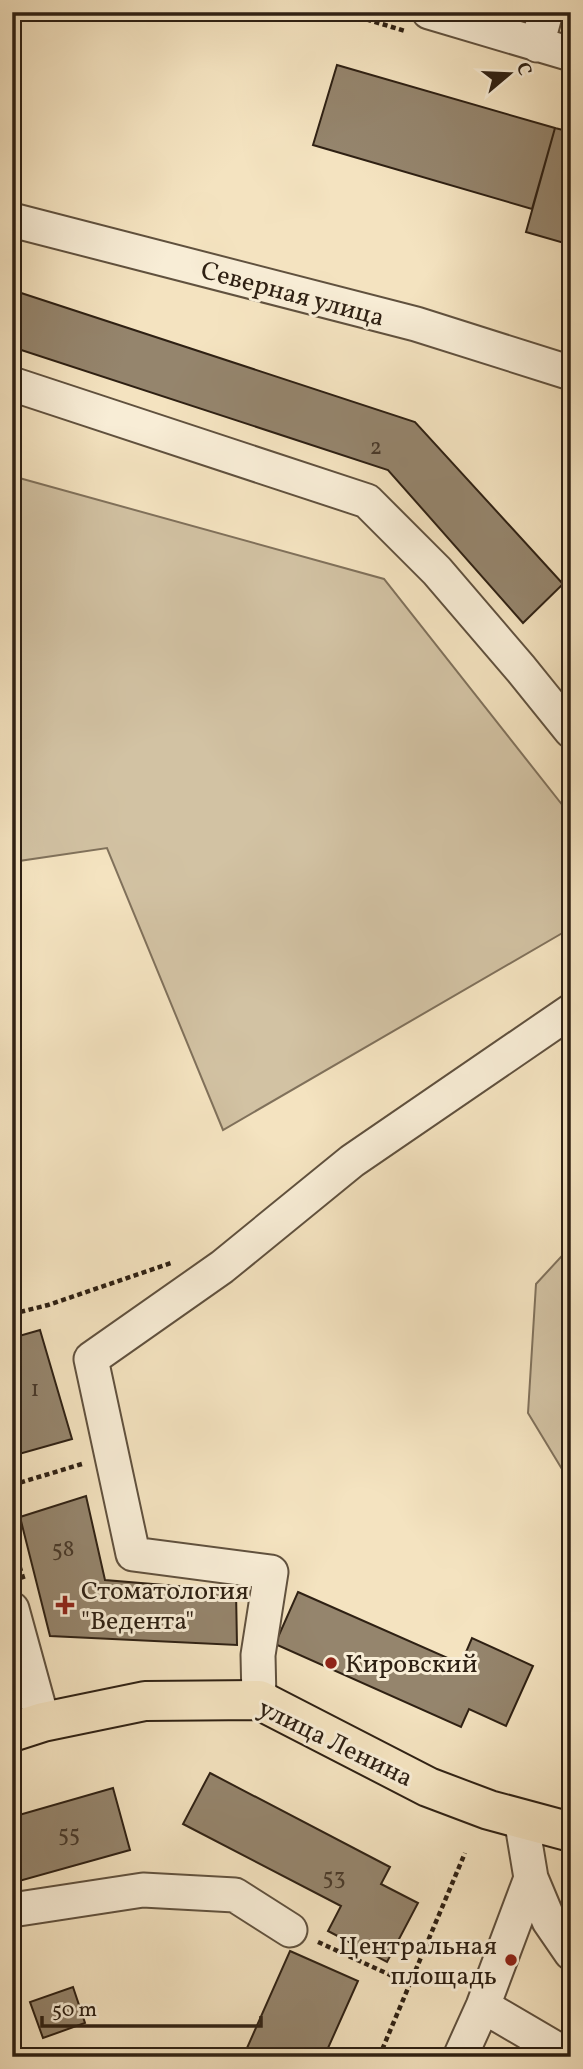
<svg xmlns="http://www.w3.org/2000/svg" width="583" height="2069" font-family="Vollkorn,serif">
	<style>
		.green { fill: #d2c2a3; stroke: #80715b; stroke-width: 2 }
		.building { fill: #95856d; stroke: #2e2013; stroke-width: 2 }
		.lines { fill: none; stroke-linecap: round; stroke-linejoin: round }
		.minor-casing { stroke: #60513e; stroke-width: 37 }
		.major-casing { stroke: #2e2013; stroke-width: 42 }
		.path { stroke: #2e2013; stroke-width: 4.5; stroke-dasharray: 5 3.5; stroke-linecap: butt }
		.minor { stroke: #f8edd6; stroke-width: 33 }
		.major { stroke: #f4e3c0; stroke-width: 38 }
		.poi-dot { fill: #8f2418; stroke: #f8edd6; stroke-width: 2.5 }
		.labels { text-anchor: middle; stroke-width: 6; stroke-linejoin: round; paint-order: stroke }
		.number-label { font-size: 23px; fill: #48392a }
		.street-label { font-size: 26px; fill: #2e2013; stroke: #f8edd6 }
		.poi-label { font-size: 26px; fill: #2e2013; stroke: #f8edd6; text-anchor: start }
	</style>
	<rect width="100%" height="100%" fill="#f4e3c0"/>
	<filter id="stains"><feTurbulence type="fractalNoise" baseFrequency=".00286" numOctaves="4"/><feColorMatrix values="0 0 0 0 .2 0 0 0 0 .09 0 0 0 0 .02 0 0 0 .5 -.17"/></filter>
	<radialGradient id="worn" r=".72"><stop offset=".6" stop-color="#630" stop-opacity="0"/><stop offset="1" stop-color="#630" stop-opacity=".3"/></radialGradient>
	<!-- green -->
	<path class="green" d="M12,476L384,579L571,816V928L223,1130L107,848L12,862Z
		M571,1246V1484L528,1413L536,1284Z"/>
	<!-- building -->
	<path class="building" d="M337,65L555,128L532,209L313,145Z
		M555,128L571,132V245L526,232Z
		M12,290L415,422L563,584L523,623L388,470L12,347Z
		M40,1330L72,1439L12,1456V1338Z
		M86,1496L105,1580L236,1591L237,1645L50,1636L20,1517Z
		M298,1592L461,1664L472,1638L533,1666L506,1726L469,1709L461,1727L275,1644Z
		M210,1773L390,1867L381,1884L418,1903L387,1962L328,1931L341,1906L183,1824Z
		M113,1788L130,1850L12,1883V1817Z
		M290,1951L358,1981L324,2057H243Z
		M73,1987L85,2023L43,2038L30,2002Z"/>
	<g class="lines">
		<defs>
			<path id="minor" d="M429,12L571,54
				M537,45L546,12
				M12,220L416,324L571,373
				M12,384L367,501L437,571L521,669L571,731
				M12,1609L43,1722
				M259,1700L258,1655L271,1572L133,1554L91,1359L222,1267L352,1161L571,1011
				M521,1818L531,1878L549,1921L571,1953
				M12,1910L143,1890L235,1895L290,1930
				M483,2006L570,2057
				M460,2057L483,2006L531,1878"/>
			<path id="major" d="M12,1732L43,1722L145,1701L259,1700L428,1787L489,1810L571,1832"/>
		</defs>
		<!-- minor casing -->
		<use href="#minor" class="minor-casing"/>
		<!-- major casing -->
		<use href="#major" class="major-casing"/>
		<!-- path -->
		<path class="path" d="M342,12L405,31
			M12,1314L48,1305L171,1263
			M12,1485L82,1464
			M12,1542L24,1581
			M318,1942L410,1984
			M379,2057L465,1853"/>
		<!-- minor -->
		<use href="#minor" class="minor"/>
		<!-- major -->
		<use href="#major" class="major"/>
	</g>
	<!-- markers -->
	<g class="poi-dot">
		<path d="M61.5 1594.5h7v7h7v7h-7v7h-7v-7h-7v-7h7z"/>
		<circle cx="331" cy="1663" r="7"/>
		<circle cx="511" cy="1960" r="7"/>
	</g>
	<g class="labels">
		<!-- number labels -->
		<g class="number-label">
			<text x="376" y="454">2</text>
			<text x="35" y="1396">1</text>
			<text x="63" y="1556">58</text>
			<text x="69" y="1841">55</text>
			<text x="334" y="1884">53</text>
		</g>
		<!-- street labels -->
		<g class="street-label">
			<text transform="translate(293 293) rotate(15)" y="9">Северная улица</text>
			<text transform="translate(336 1742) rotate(26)" y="9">улица Ленина</text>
		</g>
		<!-- poi labels -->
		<g class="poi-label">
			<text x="81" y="1599">Стоматология<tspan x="81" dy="30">"Ведента"</tspan></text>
			<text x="345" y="1672">Кировский</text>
			<text x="497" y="1954" text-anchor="end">Центральная<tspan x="497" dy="30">площадь</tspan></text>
		</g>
	</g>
	<!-- margin -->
	<rect width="583" height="2069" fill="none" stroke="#f4e3c0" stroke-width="42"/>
	<rect x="14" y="14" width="555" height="2041" fill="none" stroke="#2e2013" stroke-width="3.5"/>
	<rect x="21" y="21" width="541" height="2027" fill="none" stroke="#2e2013" stroke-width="2"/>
	<!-- north arrow -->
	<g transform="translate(509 74) rotate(71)" stroke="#f8edd6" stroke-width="5" paint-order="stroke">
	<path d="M0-5L12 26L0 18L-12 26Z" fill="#2e2013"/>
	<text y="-10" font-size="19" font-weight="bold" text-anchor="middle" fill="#2e2013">С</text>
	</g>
	<!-- scale -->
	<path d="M42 2016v10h219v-10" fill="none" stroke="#2e2013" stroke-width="3.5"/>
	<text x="52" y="2016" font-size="21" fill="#2e2013" stroke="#f8edd6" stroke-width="5" paint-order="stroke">50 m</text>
	<rect width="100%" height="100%" filter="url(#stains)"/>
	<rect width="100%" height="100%" fill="url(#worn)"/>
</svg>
